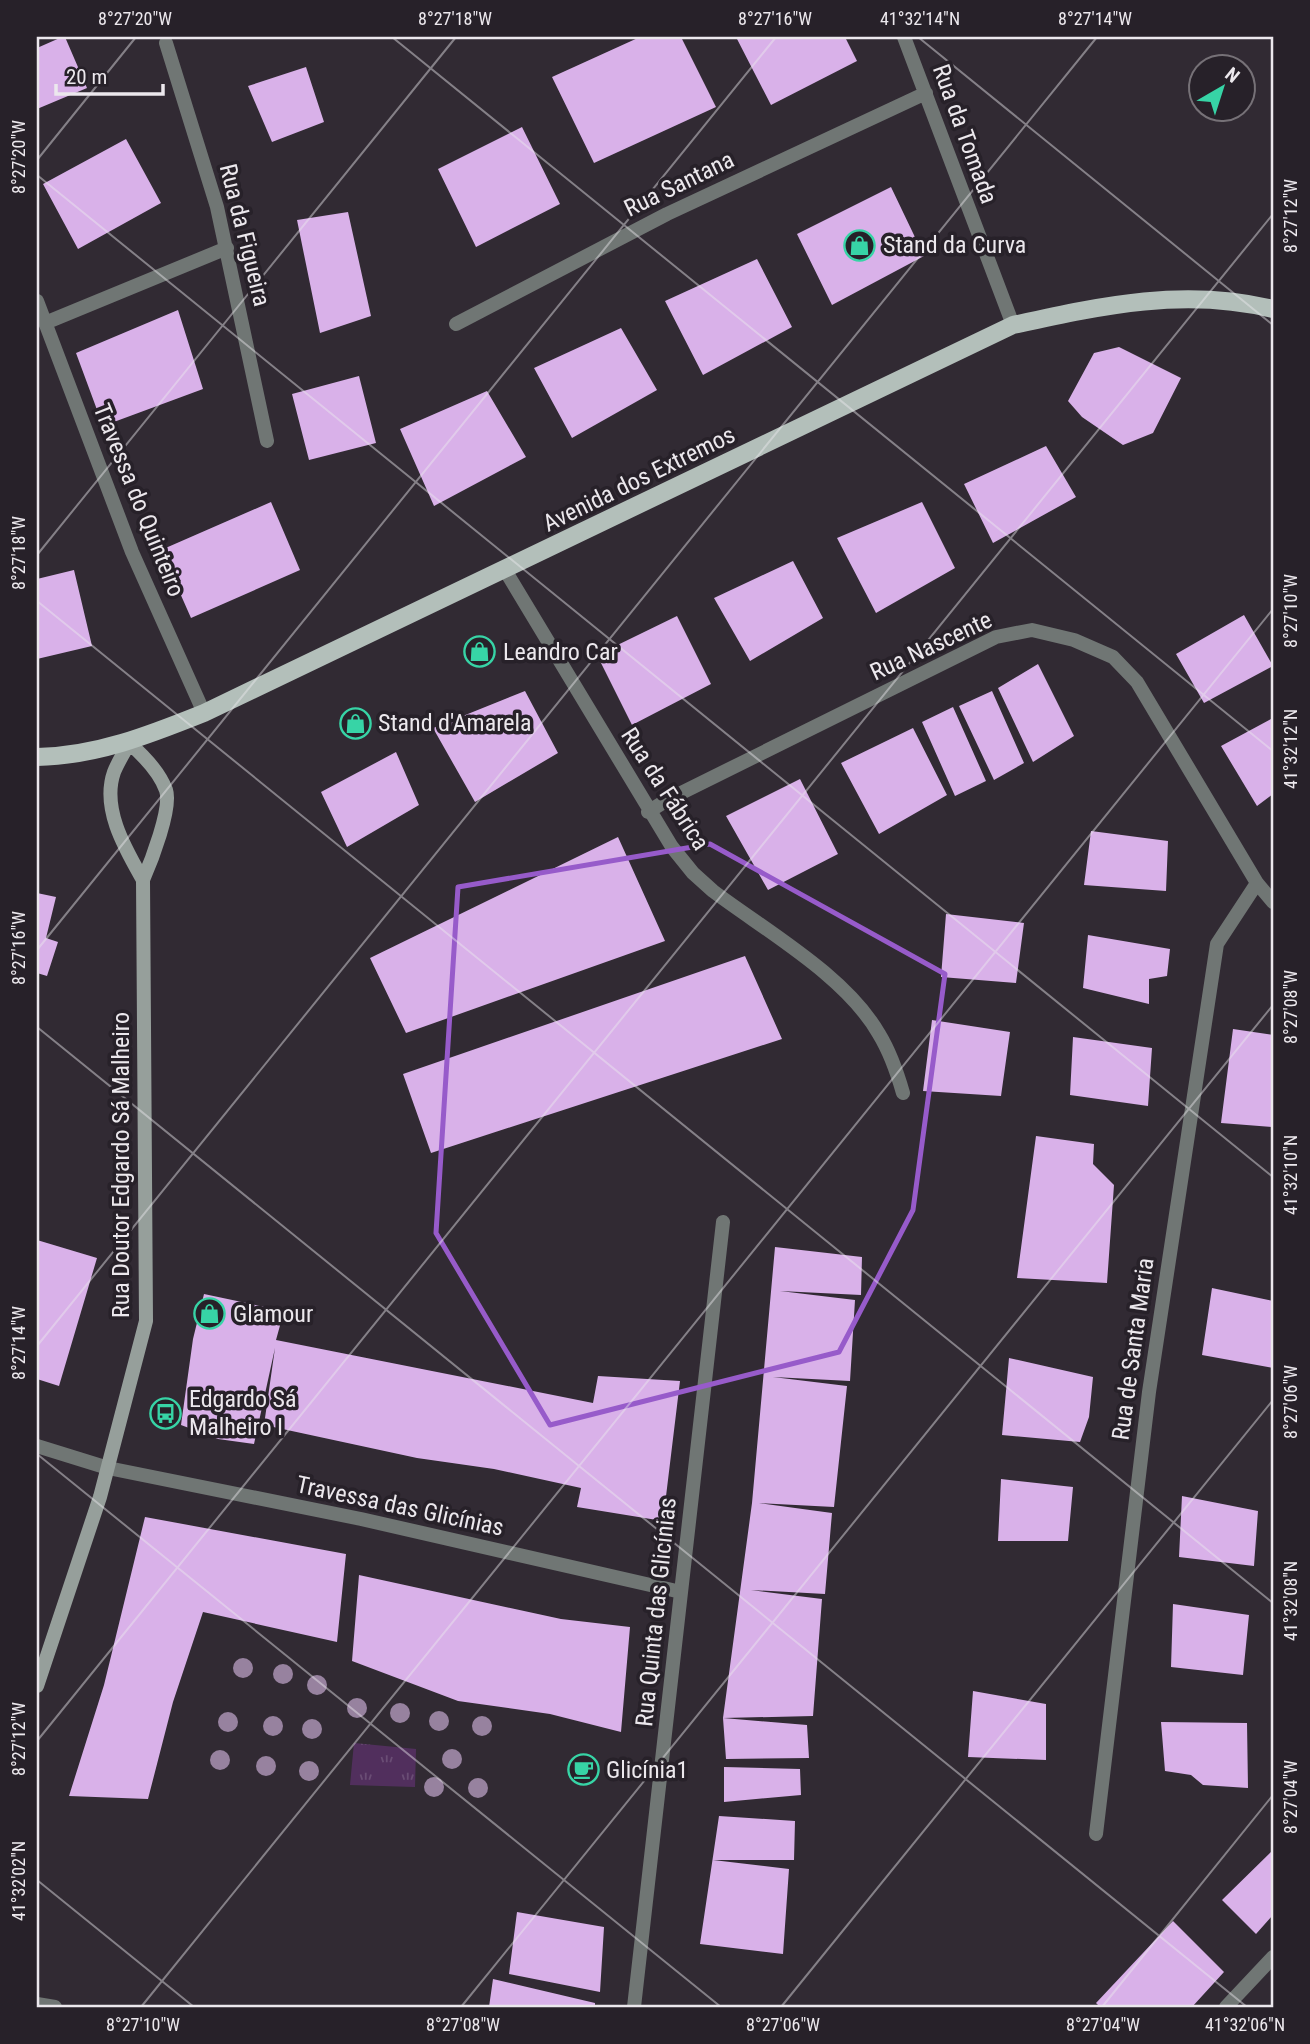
<svg xmlns="http://www.w3.org/2000/svg" width="1310" height="2044" font-family="'Roboto Condensed',sans-serif">
	<style>
		.park { fill: url(#park-tufts) }
		.building { fill: #d9b1e9 }
		.lines { fill: none; stroke-linecap: round; stroke-linejoin: round }
		.street { stroke: #707674; stroke-width: 14 }
		.secondary { stroke: #969f9b; stroke-width: 14 }
		.primary { stroke: #b3bfba; stroke-width: 18 }
		.tree { fill: #97829f }
		.marked { fill: none; stroke: #975bca; stroke-width: 5; stroke-linejoin: round }
		.ticks { fill: none; stroke: #ece8ed; stroke-width: 2; stroke-opacity: 0.45 }
		.labels { text-anchor: middle; stroke-width: 7; stroke-linejoin: round; paint-order: stroke }
		.street-label { font-size: 24px; fill: #ece8ed; stroke: #272129 }
		.poi-label { font-size: 24px; fill: #ece8ed; stroke: #272129; text-anchor: start }
		.neatline { fill: none; stroke: #ece8ed; stroke-width: 2.5 }
		.ticks-label { font-size: 18px; text-anchor: middle; fill: #ece8ed }
	</style>
	<defs>
		<pattern id="park-tufts" width="24" height="20" patternUnits="userSpaceOnUse" patternTransform="scale(1.75)"><rect width="24" height="20" fill="#512f5d"/><path d="M3 7l-1-3M5 7V3M7 7l1-3M15 17l-1-3M17 17v-4M19 17l1-3" fill="none" stroke="#6a4d75"/></pattern>
	</defs>
	<rect width="100%" height="100%" fill="#312a33"/>
	<!-- park -->
	<path class="park" d="M354,1743L416,1749L415,1787L350,1785Z"/>
	<!-- building -->
	<path class="building" d="M62,37H65L87,88L37,109V48Z
		M640,37H681L716,107L594,163L552,77Z
		M736,37H845L857,61L771,105Z
		M306,67L324,122L272,142L248,86Z
		M522,127L560,204L476,247L438,169Z
		M126,139L161,203L78,249L43,184Z
		M891,187L924,256L832,305L797,234Z
		M348,212L371,316L320,333L297,220Z
		M757,259L792,327L703,375L665,301Z
		M178,310L203,389L103,426L76,353Z
		M621,328L657,390L572,438L534,368Z
		M1119,347L1181,378L1153,433L1123,445L1082,417L1068,401L1094,353Z
		M359,376L376,443L309,460L292,394Z
		M487,391L526,457L434,506L400,429Z
		M1046,446L1076,497L993,543L964,484Z
		M271,502L300,570L191,618L161,550Z
		M922,502L955,568L876,613L837,538Z
		M793,561L823,618L750,661L714,598Z
		M74,570L92,646L37,659V579Z
		M1244,615L1273,666L1204,703L1176,654Z
		M677,616L711,684L632,725L597,655Z
		M1038,664L1074,736L1033,762L998,688Z
		M525,691L558,753L475,802L433,728Z
		M992,691L1024,763L994,780L959,706Z
		M953,707L986,781L955,796L922,722Z
		M1273,718V794L1257,806L1221,746Z
		M913,728L947,795L879,834L841,763Z
		M396,752L419,805L347,847L321,792Z
		M800,779L838,854L768,890L726,816Z
		M1091,831L1168,841L1166,891L1084,885Z
		M618,837L665,941L406,1033L370,958Z
		M37,893L56,897L46,938L58,942L47,976L37,973Z
		M946,914L1024,923L1016,983L941,977Z
		M1088,935L1170,949L1167,976L1149,979V1004L1083,988Z
		M745,956L782,1039L431,1153L403,1074Z
		M932,1020L1010,1032L1001,1096L923,1091Z
		M1233,1029L1273,1035V1127L1221,1123Z
		M1073,1037L1152,1048L1148,1106L1070,1095Z
		M1036,1136L1094,1144L1093,1164L1114,1185L1107,1283L1017,1278Z
		M37,1240L97,1258L59,1386L37,1379Z
		M775,1247L862,1257L861,1295L780,1291L855,1300L850,1381L773,1377L847,1386L834,1507L759,1503L832,1513L825,1594L751,1590L822,1599L813,1716L723,1718L807,1725L809,1758L726,1759L723,1718L752,1503Z
		M1212,1288L1273,1301V1368L1202,1355Z
		M204,1294L284,1311L276,1340L593,1403L598,1376L680,1381L663,1521L577,1507L581,1488L494,1469L417,1458L264,1425L275,1348L254,1444L218,1439L181,1425L193,1339Z
		M1009,1358L1093,1377L1089,1417L1080,1442L1002,1435Z
		M1001,1479L1073,1487L1068,1541H998Z
		M1182,1496L1258,1511L1254,1566L1179,1557Z
		M145,1517L346,1554L337,1642L203,1612L173,1702L148,1799L69,1796L104,1685Z
		M359,1575L561,1619L630,1627L621,1732L550,1714L458,1701L352,1661Z
		M1173,1604L1249,1615L1243,1675L1171,1667Z
		M973,1691L1046,1704V1760L968,1757Z
		M1161,1722L1247,1723L1248,1788L1203,1785L1191,1775L1165,1771Z
		M724,1767L800,1769L801,1795L724,1802Z
		M719,1816L795,1821L794,1860H713L789,1869L783,1954L700,1944Z
		M1273,1850V1915L1256,1934L1222,1900Z
		M517,1912L604,1927L600,1992L509,1974Z
		M1173,1921L1224,1972L1192,2007H1100L1096,2003Z
		M493,1979L595,2003V2007H489Z"/>
	<g class="lines">
		<!-- street -->
		<path class="street" d="M904,37L1013,325
			M166,43L217,207L267,441
			M37,301L132,552L204,713
			M45,323L227,248
			M456,324L667,214L926,93
			M505,570L672,847L693,873L713,891C766,931 846,976 879,1034C890,1052 897,1072 903,1093
			M648,812L667,800L996,637L1032,630L1074,640L1113,657L1137,682L1257,883L1273,902
			M37,1446L108,1468L361,1519L681,1592
			M1096,1834L1149,1392L1217,944L1257,883
			M37,2004L55,2007
			M634,2007L723,1222
			M1226,2007L1273,1957"/>
		<!-- secondary -->
		<path class="secondary" d="M37,1686L100,1497L146,1321L143,880C151,862 172,808 166,790C159,771 144,756 129,743C124,753 118,762 114,772C101,809 126,850 143,880"/>
		<!-- primary -->
		<path class="primary" d="M37,757C96,756 149,735 204,713L1013,325C1100,306 1184,287 1273,309"/>
	</g>
	<!-- trees -->
	<g class="tree">
		<circle cx="243" cy="1668" r="10"/>
		<circle cx="283" cy="1674" r="10"/>
		<circle cx="317" cy="1685" r="10"/>
		<circle cx="357" cy="1708" r="10"/>
		<circle cx="400" cy="1713" r="10"/>
		<circle cx="439" cy="1721" r="10"/>
		<circle cx="228" cy="1722" r="10"/>
		<circle cx="273" cy="1726" r="10"/>
		<circle cx="482" cy="1726" r="10"/>
		<circle cx="312" cy="1729" r="10"/>
		<circle cx="452" cy="1759" r="10"/>
		<circle cx="220" cy="1760" r="10"/>
		<circle cx="266" cy="1766" r="10"/>
		<circle cx="309" cy="1771" r="10"/>
		<circle cx="434" cy="1787" r="10"/>
		<circle cx="478" cy="1788" r="10"/>
	</g>
	<!-- marked area -->
	<path class="marked" d="M710,844L945,974L913,1210L839,1352L550,1425L436,1233L458,887Z"/>
	<!-- ticks -->
	<path class="ticks" d="M392,37L1273,751M918,37L1273,325M37,160L136,37M37,175L1273,1177M37,555L456,37M37,601L1273,1603M37,950L776,37M37,1027L1247,2007M37,1346L1097,37M37,1454L721,2007M37,1741L1273,214M37,1880L194,2007M141,2007L1273,609M461,2007L1273,1005M781,2007L1273,1400M1102,2007L1273,1795"/>
	<!-- icons -->
	<defs>
		<symbol id="shop-ring" viewBox="-11 -11 22 22"><circle r="9.5" fill="#272129" stroke="#37d4a6" stroke-width="1.5"/><path d="M-5-2.5h2.3a2.7 3.5 0 0 1 5.4 0H5L5.5 6h-11ZM-1.5-2.5h3a1.5 2.3 0 0 0-3 0Z" fill="#37d4a6"/></symbol>
		<symbol id="bus-ring" viewBox="-11 -11 22 22"><circle r="9.5" fill="#272129" stroke="#37d4a6" stroke-width="1.5"/><path d="M-5-6H5V4H4V6H2V4H-2V6H-4V4H-5ZM-3.5-4V0h7V-4ZM-3.5 1.2v1.5H-2V1.2ZM2 1.2v1.5H3.5V1.2Z" fill="#37d4a6"/></symbol>
		<symbol id="cafe-ring" viewBox="-11 -11 22 22"><circle r="9.5" fill="#272129" stroke="#37d4a6" stroke-width="1.5"/><path d="M-5.5-4.5H6V0H3Q3 3.5 0 3.5H-2.5Q-5.5 3.5-5.5 0ZM3-3.2v2h1.7v-2ZM-6 4.5H4V6H-6Z" fill="#37d4a6"/></symbol>
	</defs>
	<g fill-rule="evenodd">
		<use href="#shop-ring" x="842" y="228" width="35" height="35"/>
		<use href="#shop-ring" x="462" y="634" width="35" height="35"/>
		<use href="#shop-ring" x="338" y="706" width="35" height="35"/>
		<use href="#shop-ring" x="192" y="1296" width="35" height="35"/>
		<use href="#bus-ring" x="148" y="1396" width="35" height="35"/>
		<use href="#cafe-ring" x="566" y="1752" width="35" height="35"/>
	</g>
	<g class="labels">
		<!-- street labels -->
		<g class="street-label">
			<text transform="translate(965 134) rotate(70)" y="8">Rua da Tomada</text>
			<text transform="translate(679 184) rotate(-26)" y="8">Rua Santana</text>
			<text transform="translate(245 235) rotate(76)" y="8">Rua da Figueira</text>
			<text transform="translate(639 479) rotate(-26)" y="8">Avenida dos Extremos</text>
			<text transform="translate(139 500) rotate(68)" y="8">Travessa do Quinteiro</text>
			<text transform="translate(931 646) rotate(-25)" y="8">Rua Nascente</text>
			<text transform="translate(665 789) rotate(57)" y="8">Rua da Fábrica</text>
			<text transform="translate(121 1165) rotate(-90)" y="8">Rua Doutor Edgardo Sá Malheiro</text>
			<text transform="translate(1133 1349) rotate(-82)" y="8">Rua de Santa Maria</text>
			<text transform="translate(400 1506) rotate(12)" y="8">Travessa das Glicínias</text>
			<text transform="translate(656 1612) rotate(-84)" y="8">Rua Quinta das Glicínias</text>
		</g>
		<!-- poi labels -->
		<g class="poi-label">
			<text x="883" y="253">Stand da Curva</text>
			<text x="503" y="660">Leandro Car</text>
			<text x="378" y="731">Stand d'Amarela</text>
			<text x="233" y="1322">Glamour</text>
			<text x="189" y="1407">Edgardo Sá<tspan x="189" dy="28">Malheiro I</tspan></text>
			<text x="606" y="1778">Glicínia1</text>
		</g>
	</g>
	<!-- border -->
	<rect width="1310" height="2044" fill="none" stroke="#272129" stroke-width="77"/>
	<!-- north arrow -->
	<g transform="translate(1222 88) rotate(39)"><circle r="33" fill="#272129" stroke="#767177" stroke-width="2"/>
	<path d="M0-5L12 26L0 18L-12 26Z" fill="#37d4a6"/>
	<text y="-10" font-size="19" font-weight="bold" text-anchor="middle" fill="#ece8ed">N</text>
	</g>
	<!-- scale -->
	<path d="M56 84v10h107v-10" fill="none" stroke="#ece8ed" stroke-width="3.5"/>
	<text x="66" y="84" font-size="21" fill="#ece8ed" stroke="#272129" stroke-width="5" paint-order="stroke">20 m</text>
	<rect x="38" y="38" width="1234" height="1968" class="neatline"/>
	<g class="ticks-label">
		<text x="135" y="25">8°27'20"W</text>
		<text x="455" y="25">8°27'18"W</text>
		<text x="775" y="25">8°27'16"W</text>
		<text x="920" y="25">41°32'14"N</text>
		<text x="1095" y="25">8°27'14"W</text>
		<text transform="translate(19 157) rotate(-90)" y="6">8°27'20"W</text>
		<text transform="translate(1291 216) rotate(-90)" y="6">8°27'12"W</text>
		<text transform="translate(19 553) rotate(-90)" y="6">8°27'18"W</text>
		<text transform="translate(1291 611) rotate(-90)" y="6">8°27'10"W</text>
		<text transform="translate(1291 749) rotate(-90)" y="6">41°32'12"N</text>
		<text transform="translate(19 948) rotate(-90)" y="6">8°27'16"W</text>
		<text transform="translate(1291 1007) rotate(-90)" y="6">8°27'08"W</text>
		<text transform="translate(1291 1175) rotate(-90)" y="6">41°32'10"N</text>
		<text transform="translate(19 1343) rotate(-90)" y="6">8°27'14"W</text>
		<text transform="translate(1291 1402) rotate(-90)" y="6">8°27'06"W</text>
		<text transform="translate(1291 1601) rotate(-90)" y="6">41°32'08"N</text>
		<text transform="translate(19 1739) rotate(-90)" y="6">8°27'12"W</text>
		<text transform="translate(1291 1797) rotate(-90)" y="6">8°27'04"W</text>
		<text transform="translate(19 1881) rotate(-90)" y="6">41°32'02"N</text>
		<text x="143" y="2031">8°27'10"W</text>
		<text x="463" y="2031">8°27'08"W</text>
		<text x="783" y="2031">8°27'06"W</text>
		<text x="1103" y="2031">8°27'04"W</text>
		<text x="1245" y="2031">41°32'06"N</text>
	</g>
</svg>
